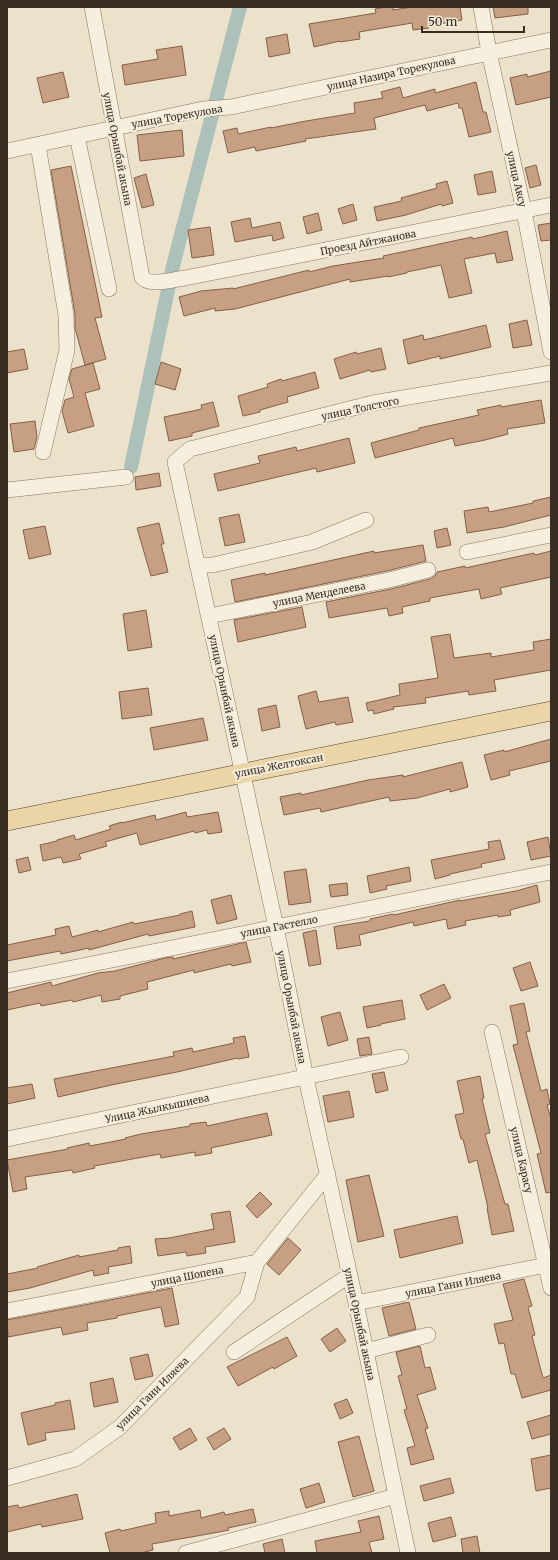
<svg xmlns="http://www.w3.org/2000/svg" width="558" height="1560" font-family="Merriweather,serif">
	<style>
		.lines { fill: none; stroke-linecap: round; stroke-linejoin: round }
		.canal { stroke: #abc1ba; stroke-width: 14 }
		.building { fill: #c79f83; stroke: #855f47 }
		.minor-casing { stroke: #887560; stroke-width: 16 }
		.major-casing { stroke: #564333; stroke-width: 20 }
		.minor { stroke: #f7efde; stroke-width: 15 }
		.major { stroke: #ebd5a6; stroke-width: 19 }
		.labels { text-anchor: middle; stroke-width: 4; stroke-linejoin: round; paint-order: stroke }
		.street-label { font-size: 10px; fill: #392d22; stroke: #f4ecda }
	</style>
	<rect width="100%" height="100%" fill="#ece2cb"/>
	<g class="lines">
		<!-- canal -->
		<path class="canal" d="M131,467L173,266L240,7"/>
	</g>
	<!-- building -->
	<path class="building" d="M386,7H393V10L412,7H460L462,20L429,26V28L413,30L412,23L359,32L360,39L340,42V41L314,47L309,24L376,13L375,9Z
		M493,7H528V14L495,18Z
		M287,34L290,53L269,57L266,38Z
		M182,46L186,75L125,85L122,65L158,59L156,50Z
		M551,71V97L516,105L510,78L527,74V77Z
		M63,72L69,97L43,103L37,78Z
		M476,82L483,112H486L491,132L469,137L462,108H459L458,103L427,111L425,105L374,118L376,129L305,139L306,141L256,151L255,147L228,153L223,131L237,128L238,134L271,127V128L306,121L355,113L354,103L383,98L381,92L400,87L403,98L435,89V93Z
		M182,130L184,156L140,161L137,135Z
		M536,165L541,185L530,188L525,168Z
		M71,166L102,317L95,318L106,359L85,365L75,328V314L51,170Z
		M492,171L496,192L478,195L474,175Z
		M146,174L154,205L142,208L134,178Z
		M447,181L453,203L442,206L441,204L406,215L377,221L374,207L402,201L401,198L437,188L436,184Z
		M353,204L357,220L343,224L338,209Z
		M318,213L322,230L307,234L303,217Z
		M250,218L252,228L280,222L284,238L273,241L272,235L235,242L231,222Z
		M551,223V240L541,241L538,225Z
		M210,227L214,255L192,258L188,230Z
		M507,231L513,260L497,263L495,253L464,259L472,293L449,298L441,265L407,272V273L388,277V276L350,282V279L235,309L215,311V308L184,316L179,297L201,291L233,288V289L309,270V272L333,266L384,258L383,256L402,252L472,237L473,239Z
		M527,320L532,345L513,348L509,324Z
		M486,325L491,347L440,359V356L408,364L403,340L423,335L424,340Z
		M381,348L386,369L371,372L370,370L340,379L334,359L356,352L357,354Z
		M24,349L28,369L7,373V352Z
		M161,362L181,369L175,390L155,384Z
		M93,363L100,389L85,393L94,426L68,433L62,411L65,400L74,397L69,379L72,369Z
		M315,372L319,388L287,397L288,402L260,410V412L243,416L238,396L268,387L267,384L281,379L282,381Z
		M541,400L545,423L507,429L508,434L485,440L455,446L453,438L375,458L371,443L419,430V428L479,415L477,410L501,405V407Z
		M213,402L219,426L192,433V436L169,441L164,417L202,409L201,405Z
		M35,421L37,437L34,449L14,452L10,424Z
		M349,438L355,463L317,472L316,468L218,491L214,474L260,463L258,456L296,447L297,451Z
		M159,473L161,486L136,490L135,477Z
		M551,497V515L504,527L467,533L464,511L488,507L489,512L533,503V501Z
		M239,514L245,542L225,546L219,518Z
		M159,523L164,544H161L168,572L151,576L137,528Z
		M45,526L51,554L29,559L23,530Z
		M447,528L451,545L437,548L434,531Z
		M423,545L426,561L387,571L235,602L231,580L265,573V575L374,551V553Z
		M551,551V577L500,588L502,594L481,599L479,589L430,598V601L402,607L403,613L389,616L387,608L329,618L326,602L391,589L430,579L435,576L437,572L465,566V568L534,553L535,555Z
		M302,607L306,627L238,642L234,620Z
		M146,610L152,647L128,651L123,614Z
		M450,634L454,658L491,653V657L534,650L533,642L551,639V670L494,680L496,691L469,695L468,691L425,698L426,703L393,707L394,709L374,714L373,710L368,711L366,703L400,695L399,684L438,678L431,637Z
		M148,688L152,715L122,719L119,692Z
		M316,691L319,702L348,697L353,722L336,725L335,722L306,729L298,696Z
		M276,705L280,727L262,731L258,709Z
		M203,718L208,740L154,750L150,728Z
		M551,739V761L509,771L510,775L491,780L484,755L504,750V752Z
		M462,762L468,787L450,792V789L417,798L390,801L389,797L321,812L320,808L284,815L280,797L301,793V795L368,780L403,775V777Z
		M186,812L187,817L218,812L222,832L208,834L207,830L195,833L194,831L140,845L137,833L105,842L107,846L79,854L81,859L63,863L61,857L43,861L40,845L57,841V840L74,835L76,840L111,829L109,826L122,822V823L155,815L156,820Z
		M548,837L551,856L531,860L527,842Z
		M500,840L505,859L481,864L482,867L450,874V875L435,879L431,860L489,849L488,842Z
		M28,857L31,870L19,873L16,860Z
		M409,867L411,881L386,886L387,889L370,893L367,876Z
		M306,869L311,902L289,905L284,872Z
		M347,883L348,895L331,897L329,885Z
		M537,885L540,902L510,910L511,915L498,917V915L465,921L466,925L448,929L446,919L414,926L413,922L359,935L361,945L337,949L334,927L338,926L370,921V919L393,914L394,915L460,900V901L516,891Z
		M231,895L237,919L217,924L211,900Z
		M192,911L195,927L149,936L148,934L89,950V948L61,954L60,951L7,961V945L56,935L55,929L69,926L72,937L98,930V932L133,922L134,924L180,915V914Z
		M316,930L321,964L309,966L303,933Z
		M246,942L251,962L232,966L231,964L194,973V970L147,982L148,989L120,996V999L102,1002L101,995L73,1002L72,1000L41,1006L40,1003L7,1010V993L51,982L52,986L98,973L115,971L165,958L173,957V959Z
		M530,962L538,986L521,991L513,968Z
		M444,984L451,998L427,1010L420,995Z
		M402,1000L405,1019L381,1024V1025L367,1028L363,1007Z
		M524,1003L530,1031L526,1032L541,1091L547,1089L550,1104L547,1105L551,1119V1192L546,1193L537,1154L541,1153L513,1045L518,1044L510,1006Z
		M340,1012L348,1040L328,1046L321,1017Z
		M245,1036L249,1057L238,1059L237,1058L177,1072L116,1084L58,1097L54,1079L174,1056L173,1052L192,1048L193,1052L234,1043L233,1038Z
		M369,1037L372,1054L360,1056L357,1039Z
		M384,1072L388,1090L376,1093L372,1074Z
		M480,1076L484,1098L482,1099L490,1133L485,1134L505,1204H508L514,1231L492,1235L487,1208H488L477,1160L469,1163L463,1139H461L455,1115L464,1113L457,1081Z
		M32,1084L35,1098L7,1104V1088Z
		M349,1091L354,1117L328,1122L323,1096Z
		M267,1113L272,1135L211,1148L212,1153L195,1156V1152L161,1158L160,1154L94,1166L95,1168L73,1173L72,1170L25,1177L27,1189L13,1192L7,1160L68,1149L67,1148L89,1143L90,1146L126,1139L125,1138L141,1134L190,1126V1124L206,1122L207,1126Z
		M369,1175L384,1236L358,1242L346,1180Z
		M260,1192L272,1204L257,1218L246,1206Z
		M230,1211L235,1242L205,1247L206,1253L187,1256L186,1252L158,1256L155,1239L169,1238L214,1229L211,1214Z
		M457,1216L463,1243L400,1258L394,1230Z
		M288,1238L301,1250L279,1275L267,1264Z
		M130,1246L132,1263L108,1267L109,1273L94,1276L93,1270L30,1288L7,1292V1274L38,1268L37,1267L79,1255V1257L118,1250V1248Z
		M524,1279L532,1306L528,1307L535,1335L532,1336L543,1378L551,1375V1390L522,1398L515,1374H511L504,1343L499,1344L494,1324L513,1320L503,1284Z
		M172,1288L179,1324L165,1327L161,1307L117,1316V1318L87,1323L88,1330L63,1335L61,1327L8,1337L7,1320Z
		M409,1302L416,1329L389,1336L382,1308Z
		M337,1328L346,1341L330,1352L321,1339Z
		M287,1337L297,1356L274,1369L273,1367L238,1386L227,1367Z
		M420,1346L425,1368L430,1367L436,1389L417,1395L428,1428L425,1429L434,1459L411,1465L407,1448L415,1446L404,1410L407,1409L398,1376L402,1375L396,1352Z
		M148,1354L153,1376L135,1380L130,1358Z
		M113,1378L118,1402L94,1407L90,1383Z
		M347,1399L353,1413L340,1419L334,1404Z
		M70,1400L75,1429L45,1433L46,1440L28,1445L21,1413L55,1405V1403Z
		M551,1415V1434L532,1439L527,1422Z
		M190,1428L197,1440L180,1450L173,1438Z
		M224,1428L231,1439L214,1450L207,1438Z
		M359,1436L374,1491L353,1497L338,1442Z
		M551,1455V1488L536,1491L531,1459Z
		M450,1478L454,1493L424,1501L420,1486Z
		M319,1483L325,1502L306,1508L300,1489Z
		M77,1494L83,1519L42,1527L41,1524L7,1532V1507L18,1505L19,1508Z
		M253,1509L256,1522L228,1528L229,1530L219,1532L152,1544L153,1550L141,1553H110L105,1533L120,1529L121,1531L156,1523L155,1513L169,1511V1516L200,1510L201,1518L224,1512L225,1515Z
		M379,1516L384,1539L369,1542L372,1553H317L315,1541L361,1532L358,1521Z
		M451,1517L456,1536L433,1542L428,1523Z
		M477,1536L480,1553H463L461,1539Z
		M282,1539L285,1553H265L263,1544Z"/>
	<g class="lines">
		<defs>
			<path id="minor" d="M92,7L142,277C148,287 175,279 185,278L551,205
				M481,7L489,52L524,211L551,352
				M77,136L109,289
				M38,145L66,315L67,350L43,452
				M7,151L203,109L231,107L551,40
				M7,490L126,477
				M467,552L551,535
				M197,565H213L312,542L366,520
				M209,616L389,580L428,570
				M7,981L551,872
				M492,1032L551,1288
				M7,1139L401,1057
				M356,1303L551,1264
				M7,1311L257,1262L328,1174
				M366,1351L428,1335
				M234,1352L350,1275
				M7,1478L75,1459L119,1428L247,1297L257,1262
				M186,1553L396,1496
				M408,1553L356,1303L306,1078L276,927L175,462L190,449L373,403L551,373"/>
			<path id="major" d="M7,821L551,711"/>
		</defs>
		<!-- minor casing -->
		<use href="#minor" class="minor-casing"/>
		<!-- major casing -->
		<use href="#major" class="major-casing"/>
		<!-- minor -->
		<use href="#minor" class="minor"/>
		<!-- major -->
		<use href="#major" class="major"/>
	</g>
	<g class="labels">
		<!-- street labels -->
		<g class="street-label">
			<text transform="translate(391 73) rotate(-12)" y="4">улица Назира Торекулова</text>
			<text transform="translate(177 116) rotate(-10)" y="4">улица Торекулова</text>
			<text transform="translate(118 149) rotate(79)" y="4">улица Орынбай акына</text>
			<text transform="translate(517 179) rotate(77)" y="4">улица Аксу</text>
			<text transform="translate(368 242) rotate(-11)" y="4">Проезд Айтжанова</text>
			<text transform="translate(360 408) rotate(-12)" y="4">улица Толстого</text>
			<text transform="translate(319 594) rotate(-11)" y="4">улица Менделеева</text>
			<text transform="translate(225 691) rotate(78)" y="4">улица Орынбай акына</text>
			<text transform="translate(279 765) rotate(-11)" y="4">улица Желтоксан</text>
			<text transform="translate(279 926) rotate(-11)" y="4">улица Гастелло</text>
			<text transform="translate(292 1007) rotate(79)" y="4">улица Орынбай акына</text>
			<text transform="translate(157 1108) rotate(-12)" y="4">Улица Жылкышиева</text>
			<text transform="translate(522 1160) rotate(77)" y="4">улица Карасу</text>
			<text transform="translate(187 1276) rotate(-11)" y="4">улица Шопена</text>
			<text transform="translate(453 1284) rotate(-11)" y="4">улица Гани Иляева</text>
			<text transform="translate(360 1324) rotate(78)" y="4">улица Орынбай акына</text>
			<text transform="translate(152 1393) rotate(-45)" y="4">улица Гани Иляева</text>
		</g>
	</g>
	<!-- border -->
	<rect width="558" height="1560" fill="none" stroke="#392d22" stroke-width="16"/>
	<!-- scale -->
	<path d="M422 26v6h102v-6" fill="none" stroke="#392d22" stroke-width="2"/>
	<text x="428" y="26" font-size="12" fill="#392d22" stroke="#f4ecda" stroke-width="3" paint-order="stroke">50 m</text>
</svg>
